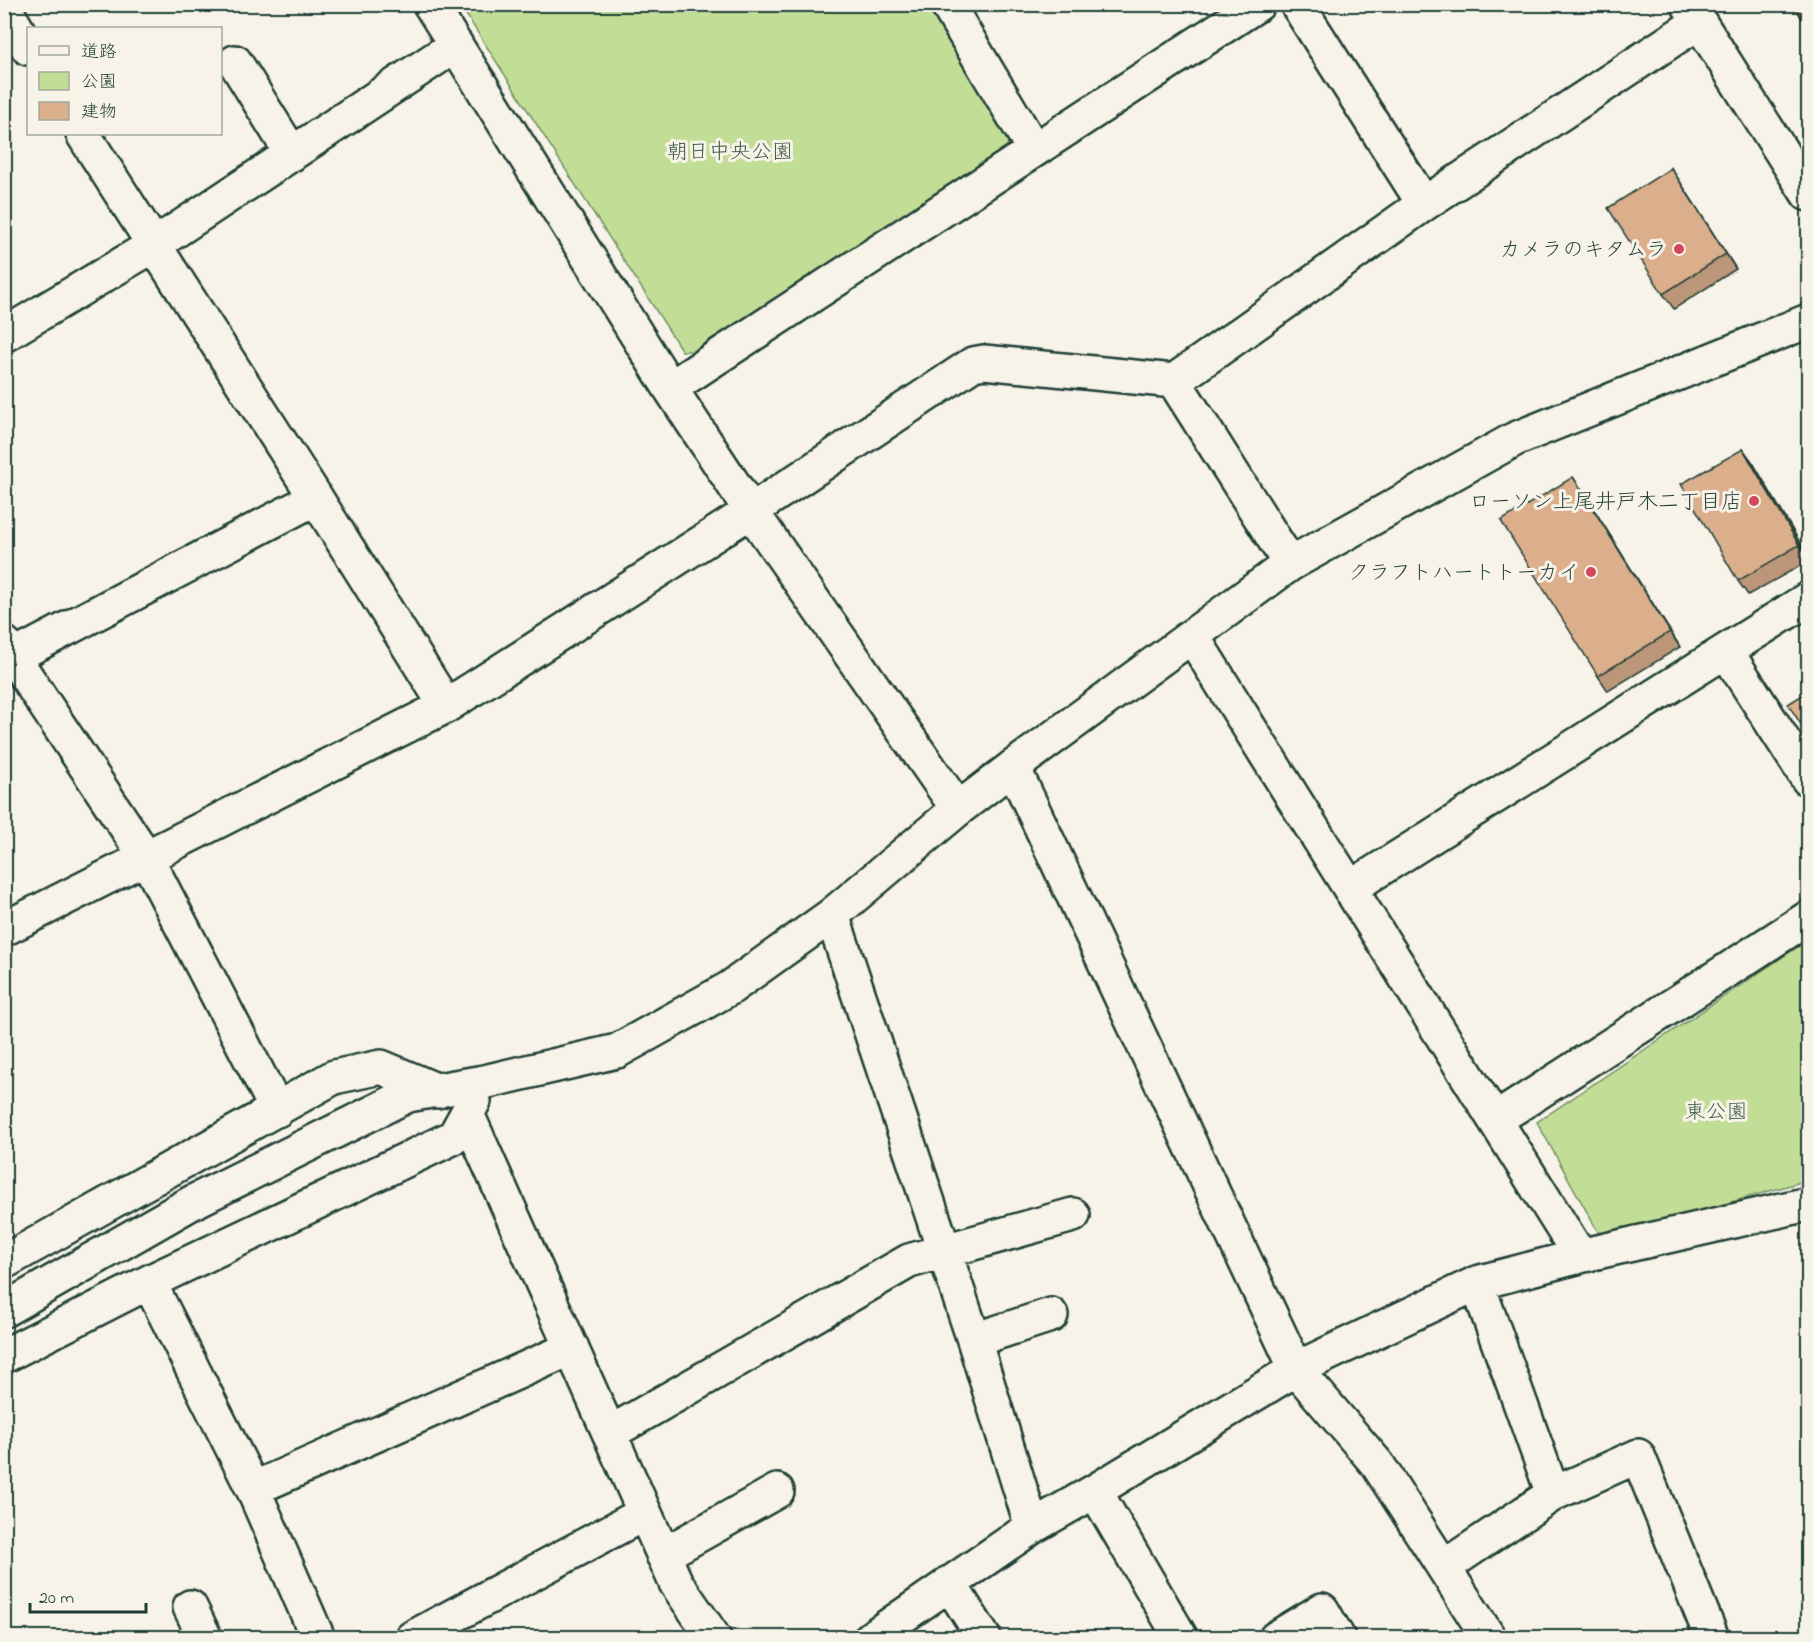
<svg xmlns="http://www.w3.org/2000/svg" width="1813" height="1642" font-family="'Indie Flower','Klee One',sans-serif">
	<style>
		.green { fill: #c2de96; stroke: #708e65; stroke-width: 1.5 }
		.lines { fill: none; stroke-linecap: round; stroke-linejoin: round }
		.minor-casing { stroke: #1f3d34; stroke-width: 38 }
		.tertiary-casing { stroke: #1f3d34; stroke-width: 38 }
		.minor { stroke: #f7f3e8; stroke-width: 33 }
		.tertiary { stroke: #f7f3e8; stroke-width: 33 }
		.wall { fill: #bc9678; stroke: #1f3d34; stroke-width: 1.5 }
		.shaded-wall { fill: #997a62; stroke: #1f3d34; stroke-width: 1.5 }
		.building { fill: #dbae8c; stroke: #1f3d34; stroke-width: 1.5 }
		.poi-dot { fill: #d1495b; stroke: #f7f3e8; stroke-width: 2 }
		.labels { text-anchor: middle; stroke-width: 6; stroke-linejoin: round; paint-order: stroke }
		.park-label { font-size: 21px; fill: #405d48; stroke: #f7f3e8 }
		.poi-label { font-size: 21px; fill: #1f3d34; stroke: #f7f3e8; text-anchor: end }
	</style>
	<rect width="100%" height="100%" fill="#f7f3e8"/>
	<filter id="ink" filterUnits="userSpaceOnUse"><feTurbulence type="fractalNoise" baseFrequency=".0167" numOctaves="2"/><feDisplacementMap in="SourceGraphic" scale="12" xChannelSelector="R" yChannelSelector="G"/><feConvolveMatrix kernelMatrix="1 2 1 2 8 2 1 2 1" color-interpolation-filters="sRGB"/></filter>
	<g filter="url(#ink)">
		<!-- green -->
		<path class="green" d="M460,5H931L1009,130L1007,149L693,351H682Z
			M1808,940V1180L1602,1239L1537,1122Z"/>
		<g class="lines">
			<defs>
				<path id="minor" d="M430,4L670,388L751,511L958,809
					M947,4L1034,150
					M1297,4L1424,204
					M4,7L28,48
					M235,62L292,154
					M83,134L316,498
					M4,335L154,245L456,45
					M670,388L1258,4
					M1290,564L1174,381L1424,204L1699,22
					M1192,636L1580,1256
					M4,643L146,857L277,1110
					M1726,651L1808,779
					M13,657L316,498L446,706
					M1013,767L1296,1369L1378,1465L1489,1638
					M1350,888L1808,599
					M832,915L974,1340L1032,1527
					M4,929L446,706L751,511L973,364L984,362L1174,381
					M467,1114L676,1583L714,1638
					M1495,1120L1808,918
					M4,1262L334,1077L381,1067L438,1091
					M149,1282L253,1489L318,1638
					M1477,1283L1553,1494
					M974,1340L1051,1315
					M4,1356L149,1282L454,1137L474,1101
					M610,1433L909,1261L1073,1215
					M253,1489L572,1348
					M1095,1491L1181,1638
					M663,1555L777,1491
					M1444,1567L1553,1494L1638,1456L1712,1638
					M949,1583L984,1638
					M190,1607L205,1638
					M412,1638L645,1513
					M871,1638L1032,1527L1095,1491L1296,1369L1477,1283L1580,1256L1808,1204
					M1276,1638L1322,1610L1338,1638"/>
				<path id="tertiary" d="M1688,4L1808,194
					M4,1310L193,1202L408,1095L484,1082L617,1051L730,988L832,915L958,809L1013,767L1290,564L1515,439L1808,321"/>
			</defs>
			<!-- minor casing -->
			<use href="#minor" class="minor-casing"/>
			<!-- tertiary casing -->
			<use href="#tertiary" class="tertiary-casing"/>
			<!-- minor -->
			<use href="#minor" class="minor"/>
			<!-- tertiary -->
			<use href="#tertiary" class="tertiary"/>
		</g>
		<!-- wall -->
		<path class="wall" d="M1671,168L1736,269L1674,309L1663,294Z
			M1743,449L1753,463L1809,558V561L1748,595L1738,581Z
			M1583,492L1680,647L1608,691L1598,676Z"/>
		<!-- shaded-wall -->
		<path class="shaded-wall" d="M1671,168L1681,183L1736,269L1726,254Z
			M1743,449L1753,463L1809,558L1799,545Z
			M1573,477L1583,492L1680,647L1670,632Z"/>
		<!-- building -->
		<path class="building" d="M1793,4H1809V30Z
			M1671,168L1726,254L1663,294L1608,208Z
			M1743,449L1799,545L1738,581L1681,484Z
			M1573,477L1670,632L1598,676L1501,521Z
			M1809,691V737L1788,704Z"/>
	</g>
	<!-- markers -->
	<g class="poi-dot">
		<circle cx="1679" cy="249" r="6"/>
		<circle cx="1754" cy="501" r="6"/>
		<circle cx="1591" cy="572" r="6"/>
	</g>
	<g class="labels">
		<!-- park labels -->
		<g class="park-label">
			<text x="730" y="158">朝日中央公園</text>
			<text x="1716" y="1118">東公園</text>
		</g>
		<!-- poi labels -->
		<g class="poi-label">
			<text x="1667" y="256">カメラのキタムラ</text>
			<text x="1742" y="508">ローソン上尾井戸木二丁目店</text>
			<text x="1579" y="579">クラフトハートトーカイ</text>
		</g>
	</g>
	<!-- margin -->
	<rect width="1813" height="1642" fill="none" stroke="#f7f3e8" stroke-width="24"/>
	<rect x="12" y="12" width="1789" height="1618" fill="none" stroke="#1f3d34" stroke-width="2" filter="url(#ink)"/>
	<!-- legend -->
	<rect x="27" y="27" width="195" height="108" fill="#f7f3e8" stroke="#a1aaa0" stroke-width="1.5"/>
	<rect x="39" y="46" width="30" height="9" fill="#f7f3e8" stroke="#a1aaa0" stroke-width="1.5"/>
	<text x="81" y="57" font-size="18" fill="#1f3d34">道路</text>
	<rect x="39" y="72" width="30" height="18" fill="#c2de96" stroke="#a1aaa0" stroke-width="1.5"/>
	<text x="81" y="87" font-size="18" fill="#1f3d34">公園</text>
	<rect x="39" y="102" width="30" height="18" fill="#dbae8c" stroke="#a1aaa0" stroke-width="1.5"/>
	<text x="81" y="117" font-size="18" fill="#1f3d34">建物</text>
	<!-- scale -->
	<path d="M30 1603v9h116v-9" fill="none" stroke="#1f3d34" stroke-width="3"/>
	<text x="39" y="1603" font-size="18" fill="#1f3d34" stroke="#f7f3e8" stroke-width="4.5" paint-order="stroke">20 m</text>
</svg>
